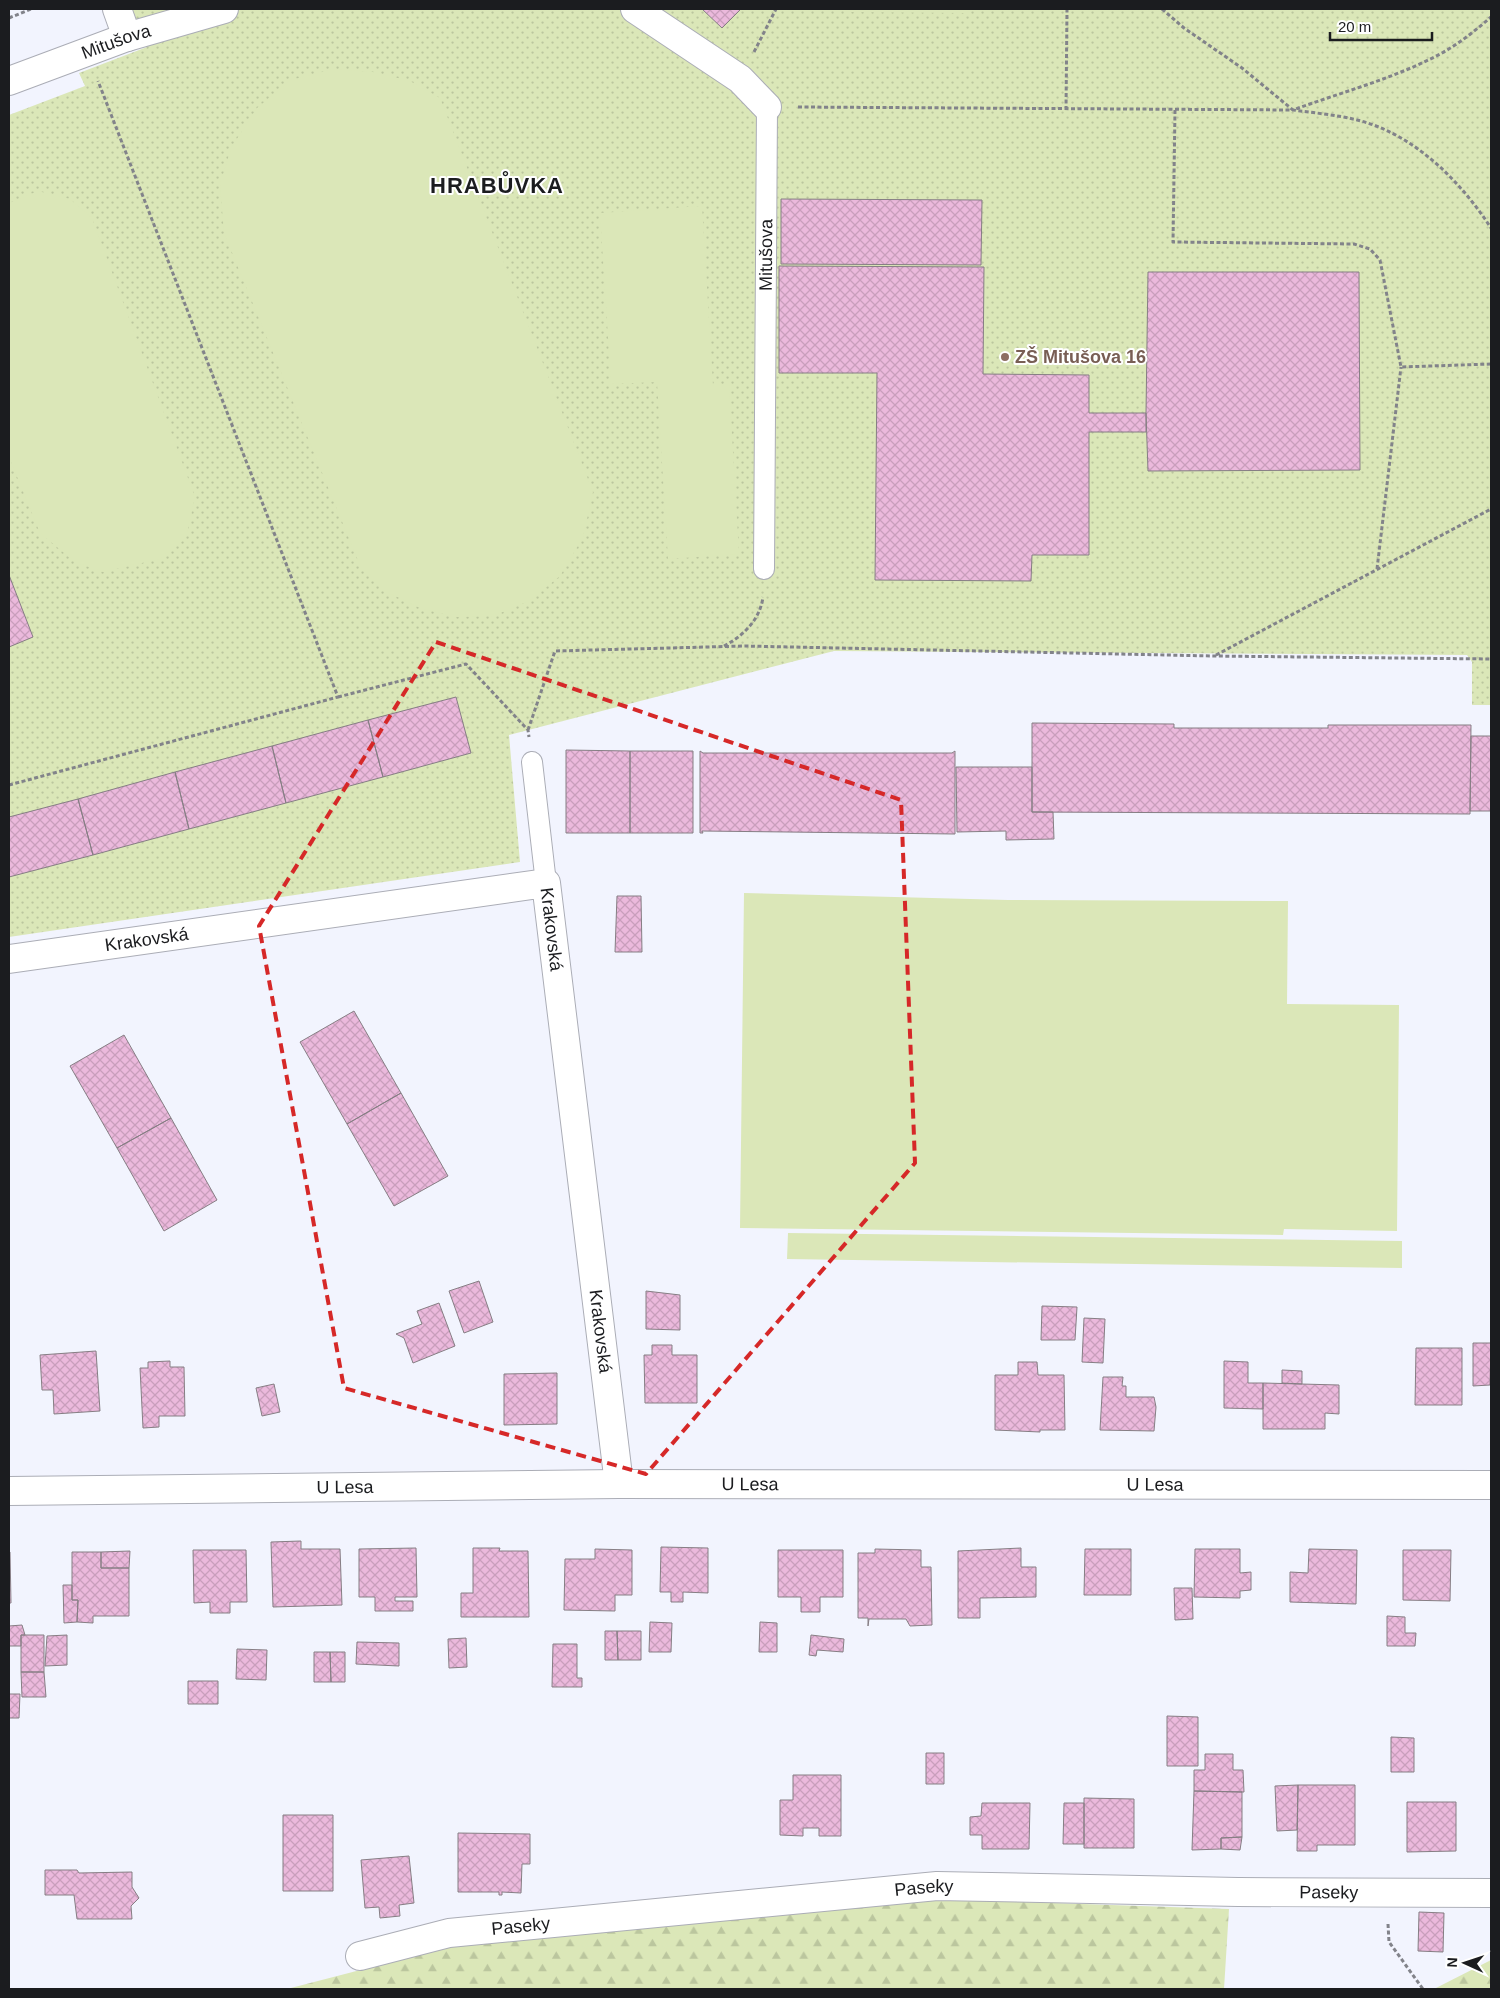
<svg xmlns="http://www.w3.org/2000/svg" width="1500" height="1998" font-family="Arial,sans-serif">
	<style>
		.grass { fill: url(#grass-dots) }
		.forest { fill: url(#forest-firs) }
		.park { fill: #dbe7b8 }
		.building { fill: url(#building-cross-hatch); stroke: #867e84 }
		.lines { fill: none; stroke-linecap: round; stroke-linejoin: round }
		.lane-casing { stroke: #abadb6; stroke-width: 22 }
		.street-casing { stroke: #abadb6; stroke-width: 30 }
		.path { stroke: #82838a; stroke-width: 3; stroke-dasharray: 4 2.5; stroke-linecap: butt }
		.lane { stroke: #fff; stroke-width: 20 }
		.street { stroke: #fff; stroke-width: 28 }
		.marked { fill: none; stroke: #d62828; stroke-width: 4; stroke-dasharray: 10 6; stroke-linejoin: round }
		.education-dot { fill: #8d6e63; stroke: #fff; stroke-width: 2 }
		.labels { text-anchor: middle; stroke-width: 4; stroke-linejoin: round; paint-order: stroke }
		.street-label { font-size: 18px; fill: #1b1c1f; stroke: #fff }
		.education-label { font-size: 18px; font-weight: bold; fill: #785e54; stroke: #fff; text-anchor: start }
		.district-label { font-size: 22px; font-weight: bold; letter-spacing: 1px; fill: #1b1c1f; stroke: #fff }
	</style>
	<defs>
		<pattern id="grass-dots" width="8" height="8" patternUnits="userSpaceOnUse" patternTransform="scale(1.25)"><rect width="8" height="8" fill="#dbe7b8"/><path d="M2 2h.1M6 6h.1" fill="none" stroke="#bbc69e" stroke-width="1.8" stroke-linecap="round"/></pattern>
		<pattern id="forest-firs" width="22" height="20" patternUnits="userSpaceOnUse" patternTransform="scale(1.25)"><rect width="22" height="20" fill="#dbe7b8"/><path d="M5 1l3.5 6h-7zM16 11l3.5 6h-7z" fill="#bbc69e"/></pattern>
		<pattern id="building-cross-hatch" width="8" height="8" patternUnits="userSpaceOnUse" patternTransform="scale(1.25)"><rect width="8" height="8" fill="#ebb9dc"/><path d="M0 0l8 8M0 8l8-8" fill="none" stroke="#c99ebc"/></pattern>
	</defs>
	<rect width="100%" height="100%" fill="#f2f4fe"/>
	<!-- grass -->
	<path class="grass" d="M132,9H1491V705H1472V662L1467,655L834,651L509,735L520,862L9,937V115L85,86L79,73L147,47Z"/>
	<!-- forest -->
	<path class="forest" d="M938,1899L1229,1909L1224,1989H287L453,1946Z
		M1491,1960V1989H1434Z"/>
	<!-- park -->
	<path class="park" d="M850,9H966V13L850,12Z
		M333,69L373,72L410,81L440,98L593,492L583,537L560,576L529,601L493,616L455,617L420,608L389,593L359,563L224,233L220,185L231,148L257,108L291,80Z
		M38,191L70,199L92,218L195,497L186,538L159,559L103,572L75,562L40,533L9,457V203Z
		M702,206L713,385H729L739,554L668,559L657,382L611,384L600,213Z
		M744,893L1008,900L1288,901L1287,1004L1399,1005L1397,1231L1284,1229L1283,1235L740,1228Z
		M788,1233L1402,1241V1268L787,1259Z"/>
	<!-- building -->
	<path class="building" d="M702,9H741L722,28Z
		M781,199L982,200L981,265L781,264Z
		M779,266L984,267L983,374L1089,375V413H1146V432H1089V555H1032L1031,581L875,580L877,373H779Z
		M1148,272H1359L1360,470L1148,471L1146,413Z
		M9,575L33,637L9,647Z
		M456,697L471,753L383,777L368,720Z
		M368,720L383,777L286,803L272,746Z
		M1032,723L1174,724V728H1328V725H1471L1470,814L1032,812Z
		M1471,736H1491V811H1470Z
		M272,746L286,803L189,829L175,772Z
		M566,750L630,751V833H566Z
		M630,751H693V833H630Z
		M700,751L703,753H952L955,751V834L702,831L703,833H700Z
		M956,767H1032V812H1053L1054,839L1006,840V831L957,832Z
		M175,772L189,829L93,855L78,799Z
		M78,799L93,855L9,877V817Z
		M617,896H641L642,952H615Z
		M354,1011L401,1093L347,1124L300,1042Z
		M124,1035L171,1118L117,1148L70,1066Z
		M401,1093L448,1176L394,1206L347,1124Z
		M171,1118L217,1200L164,1231L117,1148Z
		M479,1281L493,1322L464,1333L449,1291Z
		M646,1291L680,1295V1330L646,1329Z
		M439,1303L455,1346L413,1363L404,1338L396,1334L422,1324L417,1311Z
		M1042,1306L1077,1307L1075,1340H1041Z
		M1084,1318L1105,1319L1103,1363L1082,1362Z
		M1473,1343H1491L1490,1385L1473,1386Z
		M652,1345H672V1355H697V1403H645L644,1355H652Z
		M1416,1348H1462V1405H1415Z
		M96,1351L100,1411L54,1414L53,1390H42L40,1355Z
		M170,1361V1367H184L185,1416H159V1427L143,1428L140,1368H148V1362Z
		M1224,1361L1248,1362V1383H1263V1409L1224,1408Z
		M1018,1362H1037L1038,1375H1064L1065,1430H1040V1432L995,1430V1375H1018Z
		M1282,1370L1302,1371V1384L1282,1383Z
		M557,1373V1424L504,1425V1374Z
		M1103,1377H1123L1122,1386H1126V1397H1154L1156,1407L1154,1431L1100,1430Z
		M1263,1383L1339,1385V1414L1325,1413V1429H1263Z
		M274,1384L280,1412L262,1416L256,1388Z
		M301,1541V1549H340L342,1605L273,1607L271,1542Z
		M661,1547L708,1548V1593L683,1592V1602H671V1592H660Z
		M416,1548L417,1597H395V1601H413V1611H375V1597H359V1549Z
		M473,1548H500L499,1551H528L529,1617H461V1593H473Z
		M1021,1548V1567H1036V1597L980,1598V1618H958V1551Z
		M595,1549L632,1550V1595H615V1611L564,1610L565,1559H595Z
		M875,1549L921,1550V1567H931L932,1625L910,1626L906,1619H869L868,1626V1618H858V1553H875Z
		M1085,1549H1131V1595H1084Z
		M1195,1549H1240V1573L1251,1572V1590L1240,1591V1598L1194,1597Z
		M1309,1549L1357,1550L1356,1604L1290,1602V1572L1308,1573Z
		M193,1550H246L247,1602H230V1613H210V1602L194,1603Z
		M778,1550H843V1597H820V1612H801V1597H778Z
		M1403,1550H1451L1450,1601L1403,1600Z
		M130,1551L129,1568H101V1552Z
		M9,1552H10L11,1603H9Z
		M72,1552H101V1568H129V1616H93V1623L77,1622L78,1600H72Z
		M63,1585H72V1600H78L77,1622L64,1623Z
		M1174,1588H1192L1193,1619L1175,1620Z
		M1387,1616L1405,1617V1633H1416L1415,1646H1387Z
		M650,1622L672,1623L671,1652H649Z
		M760,1622L777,1623V1652H759Z
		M22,1625L25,1635H21V1646H9V1626Z
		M605,1631H617L618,1660H605Z
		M617,1631H641V1660H618Z
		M21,1635H44V1672H21Z
		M67,1635V1665L45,1666L47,1636Z
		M811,1635L844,1639L843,1652L817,1650L816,1656L809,1655Z
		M466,1638L467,1667L449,1668L448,1639Z
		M357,1642L399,1643V1666L356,1664Z
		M553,1644H577V1678H582V1687H552Z
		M237,1649L267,1650L266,1680L236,1679Z
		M314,1652H330L331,1682H314Z
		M330,1652H345V1682H331Z
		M21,1672H44L46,1697H22Z
		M188,1681H218V1704H188Z
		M9,1694H20L19,1718H9Z
		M1167,1716L1198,1717V1766H1167Z
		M1391,1737L1414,1738V1772H1391Z
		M926,1753H944V1784H926Z
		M1205,1754H1233V1770H1243L1244,1792L1194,1791V1770H1205Z
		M793,1775H841V1836H819V1828H803V1836L780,1835V1800H793Z
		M1298,1785H1355V1845H1317V1851H1297Z
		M1298,1785L1297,1830L1277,1831L1275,1786Z
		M1194,1791L1242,1792V1837L1221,1838V1849L1192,1850Z
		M1084,1798L1134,1799V1848H1084Z
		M1407,1802H1456V1851L1407,1852Z
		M982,1803H1030L1029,1849H982V1835H970V1817L981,1816Z
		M1064,1803H1084V1844H1063Z
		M283,1815H333V1891H283Z
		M458,1833L530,1834V1864H522L521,1893L502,1892V1895H499V1892H458Z
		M1242,1837L1240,1850L1221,1849V1838Z
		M409,1856L414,1903L399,1905L400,1916L380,1918L379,1907L365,1908L361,1860Z
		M45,1870H77L79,1873L132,1872V1887L139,1898L131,1906L132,1919H77L74,1895H45Z
		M1419,1912L1444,1913L1443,1952L1418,1951Z"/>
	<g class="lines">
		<defs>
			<g id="lane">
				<path id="s1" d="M764,569L767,107"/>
				<path d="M532,762L546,883"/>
			</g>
			<g id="street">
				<path d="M117,9L127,37"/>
				<path d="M635,9L740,79L767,107"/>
				<path id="s2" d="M9,81L127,37L224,9"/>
				<path id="s3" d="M9,959L546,883L619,1484"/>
				<path id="s4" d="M9,1491L619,1484L1491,1485"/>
				<path id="s5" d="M360,1956L449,1933L937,1886L1238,1892L1491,1893"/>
			</g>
		</defs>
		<!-- lane casing -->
		<use href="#lane" class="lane-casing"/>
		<!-- street casing -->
		<use href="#street" class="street-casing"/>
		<!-- path -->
		<path class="path" d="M1162,9L1184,28L1242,68L1293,110C1342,92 1396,78 1442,53C1460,43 1476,30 1491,17
			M9,18L31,9
			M754,52L776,9
			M798,107L1293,110C1315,113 1339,115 1361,121C1416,136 1461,182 1491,228
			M1066,110L1067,9
			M1175,110L1173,242L1354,244L1370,249L1380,260L1401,367L1491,364
			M1377,569L1401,367
			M724,646C743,636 760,620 763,597
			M1216,655L1491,509
			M338,697L466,664L528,730L529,737
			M528,730L555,651L745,646L1213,656L1491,659
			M9,785L338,697L98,81
			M1388,1924L1389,1942L1423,1989"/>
		<!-- lane -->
		<use href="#lane" class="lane"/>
		<!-- street -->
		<use href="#street" class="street"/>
	</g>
	<!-- marked area -->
	<path class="marked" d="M436,642L901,800L915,1163L646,1474L344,1388L259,926Z"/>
	<!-- markers -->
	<circle class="education-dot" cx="1005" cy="357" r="5"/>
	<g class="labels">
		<!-- street labels -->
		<g class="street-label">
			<text dy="6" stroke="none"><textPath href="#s2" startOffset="114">Mitušova</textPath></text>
			<text dy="6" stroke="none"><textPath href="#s1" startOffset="314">Mitušova</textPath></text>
			<text dy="6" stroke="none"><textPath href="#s3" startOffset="589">Krakovská</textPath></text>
			<text dy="6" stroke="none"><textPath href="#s3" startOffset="139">Krakovská</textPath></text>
			<text dy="6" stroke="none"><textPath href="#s3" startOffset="994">Krakovská</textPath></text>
			<text dy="6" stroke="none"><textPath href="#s4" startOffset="741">U Lesa</textPath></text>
			<text dy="6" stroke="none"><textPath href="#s4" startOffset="1146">U Lesa</textPath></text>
			<text dy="6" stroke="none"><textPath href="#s4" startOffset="336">U Lesa</textPath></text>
			<text dy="6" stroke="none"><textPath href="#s5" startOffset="569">Paseky</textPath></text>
			<text dy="6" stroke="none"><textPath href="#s5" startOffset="974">Paseky</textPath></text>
			<text dy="6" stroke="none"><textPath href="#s5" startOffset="164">Paseky</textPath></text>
		</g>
		<!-- education labels -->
		<g class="education-label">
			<text x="1015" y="363">ZŠ Mitušova 16</text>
		</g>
		<!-- district labels -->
		<g class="district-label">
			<text x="497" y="193">HRABŮVKA</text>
		</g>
	</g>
	<!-- border -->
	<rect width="1500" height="1998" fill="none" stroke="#1b1c1f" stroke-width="20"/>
	<!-- north arrow -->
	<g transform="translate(1465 1963) rotate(273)" stroke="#ffffff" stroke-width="4" paint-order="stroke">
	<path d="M0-4L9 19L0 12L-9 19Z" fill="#1b1c1f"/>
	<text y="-8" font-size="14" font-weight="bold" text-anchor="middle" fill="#1b1c1f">N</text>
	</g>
	<!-- scale -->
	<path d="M1330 32v8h102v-8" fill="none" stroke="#1b1c1f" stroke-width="2.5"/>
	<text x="1338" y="32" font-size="15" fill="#1b1c1f" stroke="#ffffff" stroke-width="4" paint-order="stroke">20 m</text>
</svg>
